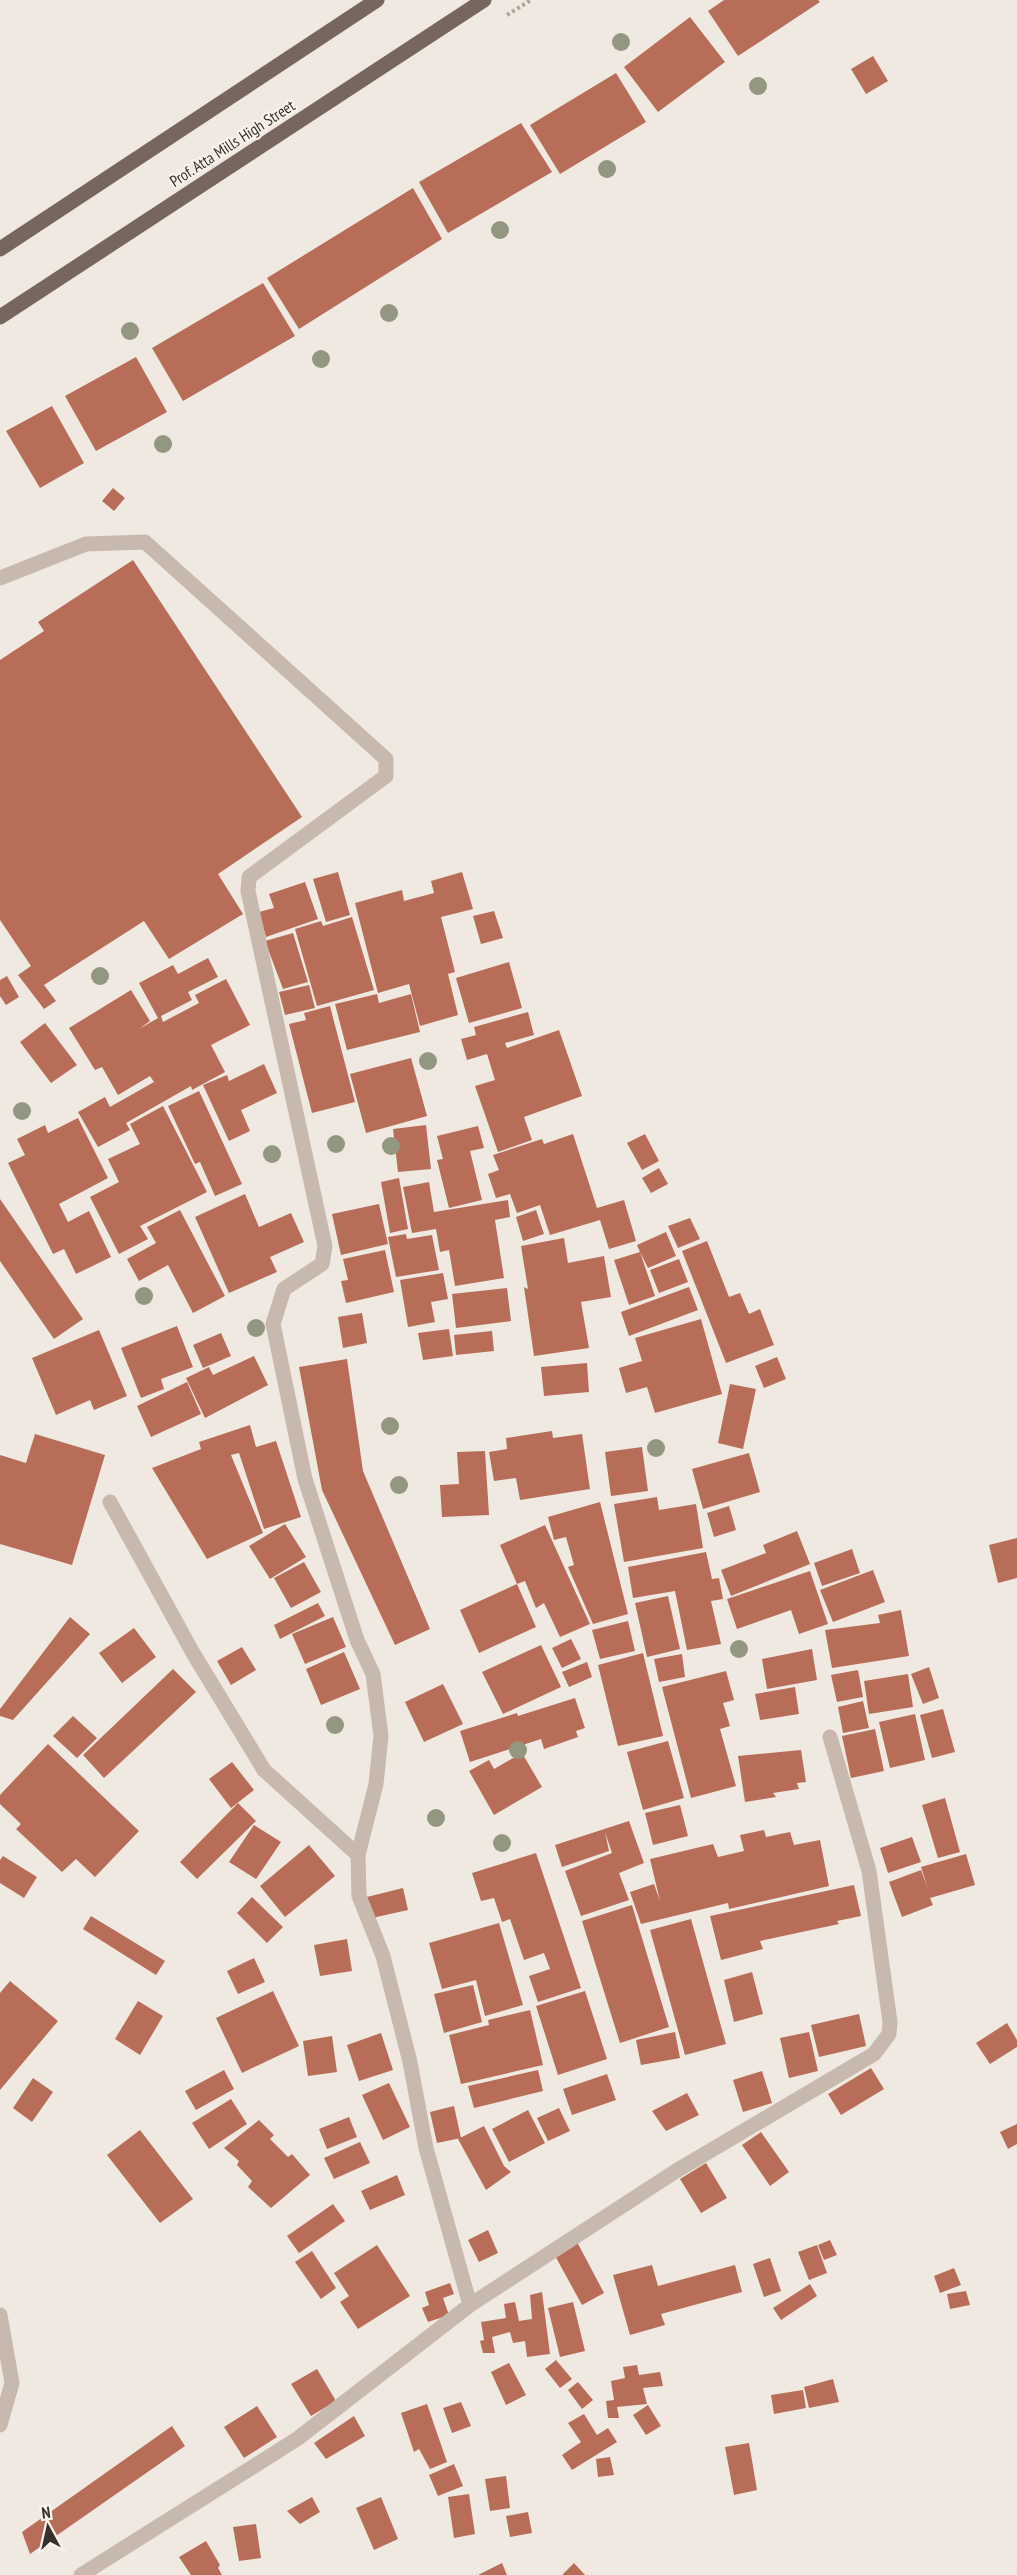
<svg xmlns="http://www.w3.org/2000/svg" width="1017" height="2575" font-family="'PT Sans Narrow',sans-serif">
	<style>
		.building { fill: #b76d58 }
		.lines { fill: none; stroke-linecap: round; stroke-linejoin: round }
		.path { stroke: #b3a398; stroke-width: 4; stroke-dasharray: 3 3; stroke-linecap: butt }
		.minor { stroke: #c7b9ae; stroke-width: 15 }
		.major { stroke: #77665e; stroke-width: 15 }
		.tree { fill: #939681 }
		.labels { text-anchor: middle; stroke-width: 4.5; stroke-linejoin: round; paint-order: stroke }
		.street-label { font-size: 16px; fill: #372f2b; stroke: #f8f3ed }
	</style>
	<rect width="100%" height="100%" fill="#f0e9e1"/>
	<!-- building -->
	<path class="building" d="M724,0H818L820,2L738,56L708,11Z
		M690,17L725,62L658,112L624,67Z
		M873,56L888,81L866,94L851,69Z
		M616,73L646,122L560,174L530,125Z
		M521,123L552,172L448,233L419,182Z
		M413,188L442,239L299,329L267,278Z
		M263,283L295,336L183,401L152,348Z
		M136,357L167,412L96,451L65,396Z
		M52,406L84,463L40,488L6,431Z
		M113,488L125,498L114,511L102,501Z
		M133,560L302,817L218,874L243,914L169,959L144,921L44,985L56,1001L44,1009L18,975L31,966L0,920V660L44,631L38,622Z
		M338,872L350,915L326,922L313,879Z
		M462,872L473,909L441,917L455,972L448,974L458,1015L420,1026L409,984L378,993L355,903L402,890L404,901L434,893L431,881Z
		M305,882L318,919L266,937L259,912L274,908L269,894Z
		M494,911L503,938L481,944L473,916Z
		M352,917L374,990L317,1006L295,929L321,921L323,926Z
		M293,933L308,982L283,989L265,941Z
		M208,958L218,977L188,992L192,1000L161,1016L163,1022L199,1003L195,995L226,979L250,1025L211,1045L225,1072L192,1090L191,1086L126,1123L130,1130L98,1147L78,1112L105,1097L110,1107L154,1082L150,1076L118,1095L102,1067L95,1070L69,1028L131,990L150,1021L139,1029L158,1018L139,983L173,965L178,974Z
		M509,962L522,1008L469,1023L456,978Z
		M7,976L19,997L6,1005L0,996V980Z
		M309,985L315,1008L285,1015L279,992Z
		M377,994L379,1003L411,994L420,1032L347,1050L335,1004Z
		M330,1006L355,1102L312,1113L289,1024L306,1020L304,1013Z
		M528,1012L534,1035L505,1043L507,1048L559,1030L582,1096L524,1117L532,1140L498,1152L475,1086L495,1080L487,1054L467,1060L461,1039L476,1035L474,1027Z
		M45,1023L77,1065L51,1083L20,1042Z
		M411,1058L427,1116L366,1133L350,1074Z
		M264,1064L277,1093L241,1110L250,1131L229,1141L203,1085L227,1075L229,1081Z
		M199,1091L242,1184L215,1196L200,1162L195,1164L168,1106Z
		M163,1106L207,1192L140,1226L148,1239L119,1254L90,1197L119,1182L108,1159L140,1144L130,1124Z
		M78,1118L108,1178L59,1204L68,1222L89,1211L111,1257L76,1274L64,1249L53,1254L8,1163L25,1155L17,1139L45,1125L48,1133Z
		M426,1125L431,1169L398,1172L393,1129Z
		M478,1126L484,1148L470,1151L482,1200L449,1208L437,1160L443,1159L437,1136Z
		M573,1134L597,1208L624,1200L636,1241L609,1249L600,1220L550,1235L540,1205L517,1213L510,1194L496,1198L488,1174L499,1170L493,1155L542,1139L544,1144Z
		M645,1134L659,1161L642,1170L627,1143Z
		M659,1168L668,1184L651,1193L642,1178Z
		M399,1178L408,1229L390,1233L381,1182Z
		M429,1182L434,1212L508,1200L510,1217L495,1220L504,1278L455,1286L449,1250L440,1252L436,1229L412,1233L403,1187Z
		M245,1194L259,1227L291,1213L304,1242L270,1257L277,1272L229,1293L195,1217Z
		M0,1199L83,1319L54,1339L0,1261Z
		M379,1204L388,1244L341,1255L332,1214Z
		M180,1210L225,1296L193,1313L168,1265L139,1281L127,1259L156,1243L147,1227Z
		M536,1210L544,1234L523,1241L516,1217Z
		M690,1218L700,1239L678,1248L668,1226Z
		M666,1232L676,1256L648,1268L640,1252L655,1296L629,1305L614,1260L640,1252L637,1245Z
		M406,1234L407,1239L432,1235L439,1270L396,1277L388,1237Z
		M564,1238L568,1263L604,1256L611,1297L581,1302L589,1348L534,1356L524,1287L528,1289L521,1246Z
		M707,1241L729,1297L740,1293L749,1314L760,1309L774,1345L726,1363L682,1251Z
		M385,1250L394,1292L346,1303L341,1281L348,1280L343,1259Z
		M679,1259L688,1282L659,1293L650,1270Z
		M443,1273L448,1299L431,1302L435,1322L408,1327L400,1280Z
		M689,1287L698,1310L629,1336L621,1312Z
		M507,1288L511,1321L456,1328L452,1294Z
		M362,1313L367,1343L343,1348L338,1317Z
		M701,1319L722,1394L655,1413L647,1387L626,1393L619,1368L642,1361L635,1338Z
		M177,1326L193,1367L161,1379L164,1389L141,1398L121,1348Z
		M449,1329L453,1356L423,1360L418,1333Z
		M99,1330L127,1396L94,1410L90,1400L56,1415L32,1358Z
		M492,1331L494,1351L456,1355L454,1335Z
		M221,1333L231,1356L203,1368L193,1345Z
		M254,1356L268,1385L205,1418L186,1378L209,1367L213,1375Z
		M777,1357L786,1379L764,1388L755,1366Z
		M347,1359L363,1471L430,1629L395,1645L322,1490L299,1367Z
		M587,1363L589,1392L544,1396L541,1367Z
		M187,1382L201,1414L151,1437L137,1406Z
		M730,1384L756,1389L743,1449L718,1443Z
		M250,1425L256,1447L276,1441L301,1517L264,1529L239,1453L231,1455L263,1533L207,1559L152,1468L201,1449L199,1442Z
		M552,1431L553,1438L582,1434L590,1489L520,1500L516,1478L494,1481L489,1452L507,1449L506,1438Z
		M35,1434L105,1455L72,1565L0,1544V1455L26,1463Z
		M642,1447L648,1491L611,1496L605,1452Z
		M485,1451L489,1515L442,1517L440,1485L459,1484L457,1452Z
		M749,1453L760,1492L703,1509L692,1469Z
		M657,1497L659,1510L696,1504L703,1548L624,1562L614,1504Z
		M600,1502L628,1614L593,1624L568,1567L574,1565L566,1537L554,1540L548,1517Z
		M729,1506L736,1530L714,1537L707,1513Z
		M285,1524L306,1557L270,1579L249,1546Z
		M545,1525L590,1624L560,1637L544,1603L536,1608L525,1581L517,1584L536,1627L479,1653L460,1610L517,1584L500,1545Z
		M797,1531L810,1564L731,1596L721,1570L766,1553L763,1545Z
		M1017,1538V1578L998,1583L989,1545Z
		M852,1549L860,1573L822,1586L814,1563Z
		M706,1552L712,1579L719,1578L723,1599L711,1601L721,1644L687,1650L675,1591L633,1598L628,1567Z
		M304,1562L321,1592L291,1608L274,1578Z
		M873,1570L885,1602L833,1622L820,1590Z
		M810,1571L828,1624L799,1634L791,1610L737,1629L727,1599Z
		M668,1596L680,1649L647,1657L635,1603Z
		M318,1603L325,1616L280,1639L274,1625Z
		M901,1610L909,1656L832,1668L825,1630L880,1623L878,1615Z
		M70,1617L90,1634L13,1720L0,1716V1709Z
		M333,1617L346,1647L305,1664L292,1634Z
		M628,1621L635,1651L600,1659L592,1630Z
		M134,1628L156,1657L122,1683L99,1653Z
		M571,1639L581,1659L562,1668L552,1648Z
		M541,1645L561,1687L503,1714L482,1672Z
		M242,1647L256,1670L231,1685L217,1661Z
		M812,1649L817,1680L767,1689L762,1659Z
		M344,1652L360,1689L321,1705L306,1669Z
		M643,1653L663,1736L618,1746L598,1665Z
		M682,1654L685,1677L659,1682L654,1659Z
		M587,1662L592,1677L569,1687L562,1672Z
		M929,1667L939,1698L923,1704L911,1674Z
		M173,1669L196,1692L104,1778L83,1755Z
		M858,1670L863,1697L837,1702L831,1675Z
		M726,1671L734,1700L723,1703L730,1726L720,1729L736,1786L691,1798L662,1687Z
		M908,1674L913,1707L869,1714L864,1681Z
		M443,1684L463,1724L424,1742L405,1702Z
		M795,1687L799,1714L760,1720L755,1694Z
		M575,1698L585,1728L576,1731L578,1737L544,1749L541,1739L470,1762L460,1731L517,1713L518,1716Z
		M863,1701L869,1728L843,1733L838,1707Z
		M943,1709L955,1752L932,1758L920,1715Z
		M915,1714L925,1760L890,1768L879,1722Z
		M73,1716L97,1738L77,1758L53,1736Z
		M875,1729L884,1771L851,1778L842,1736Z
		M668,1741L684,1798L643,1810L627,1752Z
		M48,1744L139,1831L95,1877L76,1859L62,1872L16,1829L21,1824L0,1804V1795Z
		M801,1750L806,1782L797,1783L799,1789L773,1793L776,1797L745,1802L738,1756Z
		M522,1753L542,1787L494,1815L469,1771L489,1760L494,1769Z
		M232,1762L254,1790L231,1808L209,1779Z
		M945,1798L960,1852L938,1858L922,1805Z
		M238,1803L256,1821L197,1879L180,1862Z
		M680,1805L688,1836L653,1845L645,1813Z
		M629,1821L644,1863L619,1873L629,1900L581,1916L565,1871L612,1853L605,1832L609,1851L562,1867L555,1845Z
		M254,1825L281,1842L256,1879L229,1862Z
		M764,1830L766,1837L790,1832L794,1845L820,1840L829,1886L729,1909L728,1903L641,1924L630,1892L654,1884L660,1901L650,1859L713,1844L718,1857L744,1851L740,1835Z
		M912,1837L921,1862L888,1873L880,1848Z
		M309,1845L335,1876L285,1917L260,1886Z
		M536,1853L581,1988L538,2002L529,1976L550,1969L544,1953L524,1960L510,1919L502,1922L494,1898L481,1901L472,1873Z
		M966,1854L975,1885L930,1898L933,1905L902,1917L889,1882L921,1870L928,1889L921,1867Z
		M3,1856L37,1877L24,1898L0,1883V1860Z
		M854,1885L861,1916L837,1921L839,1924L760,1941L763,1949L721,1960L710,1916Z
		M403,1888L408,1910L372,1918L367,1897Z
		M252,1897L283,1927L267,1943L237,1913Z
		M632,1905L669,2027L620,2043L582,1921Z
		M91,1916L165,1961L156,1975L83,1929Z
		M691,1919L726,2044L685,2055L650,1930Z
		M499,1923L523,2005L485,2016L476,1980L442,1989L429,1943Z
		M347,1939L352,1971L320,1976L314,1945Z
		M254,1958L265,1982L238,1994L227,1971Z
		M752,1972L763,2014L734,2022L724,1980Z
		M10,1981L58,2021L0,2090V1993Z
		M473,1985L482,2022L444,2033L434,1994Z
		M273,1991L299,2046L242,2073L216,2018Z
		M585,1991L607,2059L558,2075L536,2006Z
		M138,2001L163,2016L140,2055L115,2039Z
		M530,2010L543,2065L461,2084L449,2035L489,2025L488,2020Z
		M859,2014L866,2046L819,2057L811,2025Z
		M1007,2023L1017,2040V2047L990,2064L976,2043Z
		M675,2032L680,2058L641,2065L636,2040Z
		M809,2032L818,2071L789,2078L780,2038Z
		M381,2033L393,2070L359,2081L347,2045Z
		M332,2036L337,2072L308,2076L303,2041Z
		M871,2068L884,2089L841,2115L828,2094Z
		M224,2070L234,2089L196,2110L185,2091Z
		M538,2070L543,2091L474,2108L468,2086Z
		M762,2071L772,2103L743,2112L733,2080Z
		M607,2074L616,2100L572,2115L563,2089Z
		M33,2078L53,2092L32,2122L13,2108Z
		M389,2083L410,2127L383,2140L362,2095Z
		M687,2093L699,2115L666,2131L652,2111Z
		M231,2099L247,2124L209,2149L192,2123Z
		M454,2106L461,2138L437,2143L430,2112Z
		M559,2108L570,2131L548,2141L537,2118Z
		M528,2110L545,2143L509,2162L492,2129Z
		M349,2117L357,2137L327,2149L319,2129Z
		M259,2120L274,2135L270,2139L288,2157L292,2154L310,2175L271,2208L248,2187L252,2181L237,2165L239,2161L224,2148Z
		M1017,2124V2144L1008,2149L1000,2132Z
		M484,2126L504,2166L511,2172L486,2190L458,2139Z
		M140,2130L193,2199L160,2223L107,2155Z
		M761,2132L789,2172L770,2186L742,2145Z
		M360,2142L370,2163L334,2179L324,2158Z
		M706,2163L727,2198L701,2213L680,2179Z
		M397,2175L405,2195L370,2210L361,2191Z
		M333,2204L345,2221L299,2253L287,2236Z
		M488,2230L498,2253L479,2262L468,2240Z
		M576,2240L604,2293L582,2305L553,2252Z
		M830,2240L837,2255L824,2260L818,2245Z
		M377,2245L410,2296L358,2329L340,2302L349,2296L334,2273Z
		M817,2245L827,2273L809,2280L798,2252Z
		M312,2251L336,2288L321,2299L295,2262Z
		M770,2258L781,2291L764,2297L753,2264Z
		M652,2265L658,2286L735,2265L742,2292L661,2314L665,2325L630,2335L613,2275Z
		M954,2268L961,2285L940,2293L934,2276Z
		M450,2283L454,2294L443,2298L449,2315L428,2322L422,2308L429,2305L425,2292Z
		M810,2284L817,2296L781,2320L773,2308Z
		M966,2291L970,2305L950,2309L947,2294Z
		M542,2292L550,2354L527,2357L525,2341L513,2343L510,2332L492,2337L495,2353H483L480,2341L484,2340L481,2322L506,2318L504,2304L515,2302L519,2321L532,2319L530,2295Z
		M573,2302L585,2351L560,2357L548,2308Z
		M556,2360L572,2379L560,2388L545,2369Z
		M509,2363L526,2395L506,2405L491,2372Z
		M637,2365L639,2375L660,2372L663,2386L643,2388L647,2404L617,2407L619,2418H608L606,2401L614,2400L611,2381L625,2378L623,2367Z
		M317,2369L336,2401L311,2416L291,2384Z
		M833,2379L839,2402L809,2408L804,2387Z
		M578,2382L593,2400L582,2409L568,2390Z
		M803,2390L806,2408L774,2414L771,2395Z
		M461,2402L471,2426L452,2433L443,2408Z
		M427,2404L447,2462L430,2469L419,2449L414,2452L401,2413Z
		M648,2405L661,2426L646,2435L633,2415Z
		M257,2406L277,2437L244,2458L224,2427Z
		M584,2414L597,2435L608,2428L617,2442L572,2470L562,2455L581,2442L568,2423Z
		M354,2416L365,2436L326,2459L314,2443Z
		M172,2426L185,2446L30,2554L22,2532Z
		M749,2443L757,2490L734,2495L725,2447Z
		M610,2457L614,2475L598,2477L596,2459Z
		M454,2464L463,2486L438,2496L429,2475Z
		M506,2476L510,2508L490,2511L485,2479Z
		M469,2494L475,2534L454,2538L448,2497Z
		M312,2497L320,2512L300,2524L287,2511Z
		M381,2497L398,2539L374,2550L356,2508Z
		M528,2512L532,2533L510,2537L506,2516Z
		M256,2524L261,2558L239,2561L233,2527Z
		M206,2541L220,2565L218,2568L222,2575H191L179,2557Z
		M502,2563L507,2575H478Z
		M574,2563L585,2575H562Z"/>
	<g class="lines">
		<!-- path -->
		<path class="path" d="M507,15L531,0"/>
		<!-- minor -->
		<path class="minor" d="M0,578L86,544L145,542L386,759V776L249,877L248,891L325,1246L322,1264L284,1289L273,1324L305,1479L357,1640L373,1674L381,1736L376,1784L358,1855L359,1896L383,1956L410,2062L426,2148L470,2305
			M110,1502L193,1653L264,1770L358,1855
			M0,2315L12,2383L0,2425
			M81,2575L297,2439L470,2305L676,2171L874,2054L889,2034L890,2022L869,1871L830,1737"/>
		<!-- major -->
		<path class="major" d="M0,249L377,0
			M0,317L484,0"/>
	</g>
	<!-- trees -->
	<g class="tree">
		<circle cx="621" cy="42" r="9"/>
		<circle cx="758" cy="86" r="9"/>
		<circle cx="607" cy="169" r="9"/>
		<circle cx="500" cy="230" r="9"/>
		<circle cx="389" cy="313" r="9"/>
		<circle cx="130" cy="331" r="9"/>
		<circle cx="321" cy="359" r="9"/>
		<circle cx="163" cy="444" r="9"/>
		<circle cx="100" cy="976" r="9"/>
		<circle cx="428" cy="1061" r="9"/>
		<circle cx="22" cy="1111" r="9"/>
		<circle cx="336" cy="1144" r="9"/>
		<circle cx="391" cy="1146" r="9"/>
		<circle cx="272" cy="1154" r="9"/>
		<circle cx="144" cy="1296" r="9"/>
		<circle cx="256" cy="1328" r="9"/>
		<circle cx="390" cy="1426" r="9"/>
		<circle cx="656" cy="1448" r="9"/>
		<circle cx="399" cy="1485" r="9"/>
		<circle cx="739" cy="1649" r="9"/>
		<circle cx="335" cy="1725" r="9"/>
		<circle cx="518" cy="1750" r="9"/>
		<circle cx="436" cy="1818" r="9"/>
		<circle cx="502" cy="1843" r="9"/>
	</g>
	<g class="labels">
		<!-- street labels -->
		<g class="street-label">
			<text transform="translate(232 143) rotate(-33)" y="6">Prof. Atta Mills High Street</text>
		</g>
	</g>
	<!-- north arrow -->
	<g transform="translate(48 2527) rotate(352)" stroke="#f8f3ed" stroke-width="4.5" paint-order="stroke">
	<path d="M0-4.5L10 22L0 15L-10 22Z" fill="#372f2b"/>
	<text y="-9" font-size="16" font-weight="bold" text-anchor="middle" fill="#372f2b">N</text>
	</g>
</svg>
